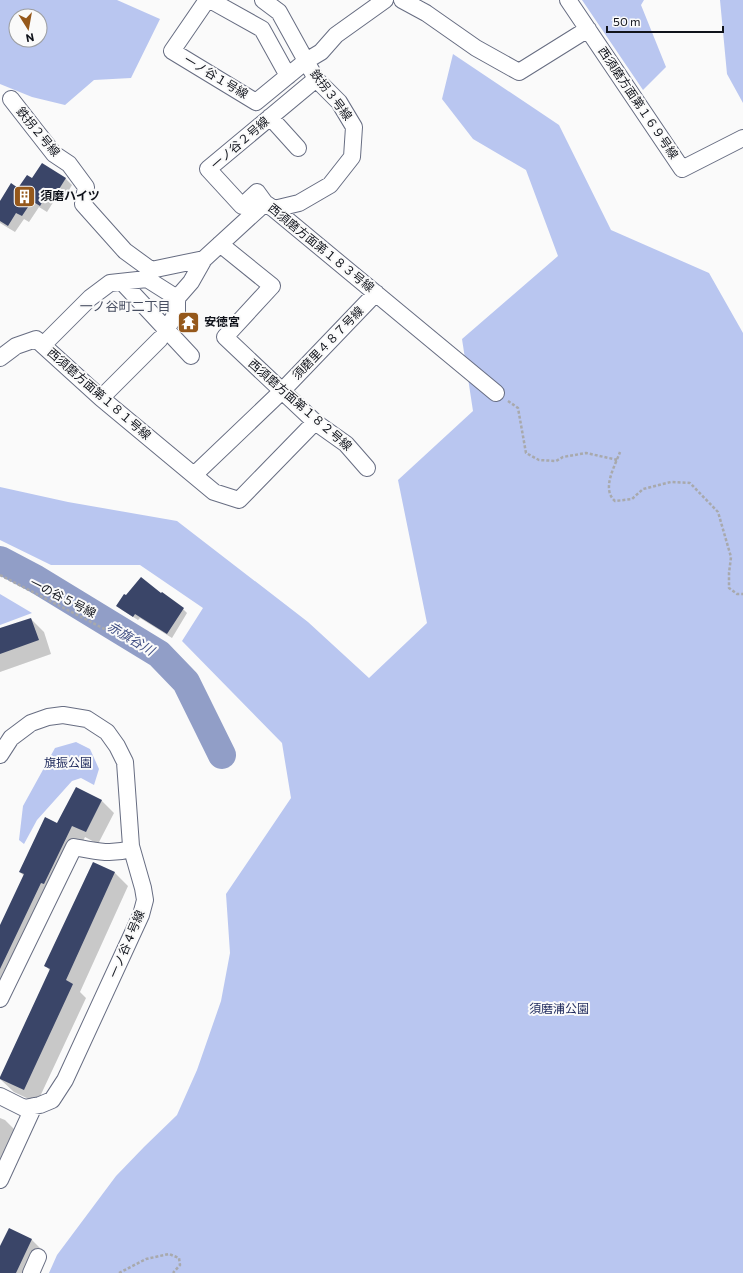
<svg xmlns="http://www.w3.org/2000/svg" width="743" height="1273" font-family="Commissioner,'Noto Sans JP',sans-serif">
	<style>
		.green { fill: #b9c6f0; fill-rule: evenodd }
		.shadow { fill: #0003 }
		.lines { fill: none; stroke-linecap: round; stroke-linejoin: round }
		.river { stroke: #919ec7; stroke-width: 28 }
		.building { fill: #3a4568 }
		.minor-casing { stroke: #676d82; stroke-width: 18 }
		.path { stroke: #a8a9ac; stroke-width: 2.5; stroke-dasharray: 3 2; stroke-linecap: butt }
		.minor { stroke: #fff; stroke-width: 16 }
		.labels { text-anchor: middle; stroke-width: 4; stroke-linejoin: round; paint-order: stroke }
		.street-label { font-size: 12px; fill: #10131b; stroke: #fafafa }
		.poi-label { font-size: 12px; font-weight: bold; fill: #10131b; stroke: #fafafa; text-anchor: start }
		.park-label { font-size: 12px; fill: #1e295c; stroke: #fafafa }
		.neighbourhood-label { font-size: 13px; fill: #474e61; stroke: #fafafa }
		.water-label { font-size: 13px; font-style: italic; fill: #3e4d83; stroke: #fafafa }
	</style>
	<rect width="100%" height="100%" fill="#fafafa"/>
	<!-- green -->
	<path class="green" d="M0,0H117L160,19L131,78L94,80L65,105L32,97L0,84ZM16,16H40V40H16Z
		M582,0H644L641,5L666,67L643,90Z
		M720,0H743V103L727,74Z
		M453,54L559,125L611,230L709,273L743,333V1273H49L57,1255L116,1176L144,1147L177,1115L197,1070L221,1001L230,953L226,894L291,798L282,743L182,641L203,608L140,565H51L0,540V487L68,502L177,521L308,622L369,678L427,623L398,480L473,411L462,339L558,256L526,170L473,139L442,99Z
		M0,594L32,613L0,625Z
		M76,742L90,749L99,769L94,785L81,778L72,781L37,820L24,844L19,840L23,806L55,748Z"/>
	<!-- shadow -->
	<path class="shadow" d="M65,178L72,185L63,200L57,196L47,212L39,207L29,222L24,219L15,232L0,223V200L1,201L33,180Z
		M161,594L183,609L187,613L172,638L140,618L138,620L122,610L118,606L126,597Z
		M31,619L44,632L51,654L0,672V629Z
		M101,800L114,813L98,844L85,837L56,896L54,894L0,1007V927L24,876L20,872L58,825Z
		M93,863L115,873L128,886L80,992L86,998L37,1103L14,1092L0,1079L50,971L46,966Z
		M0,1118L5,1120L18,1133L0,1174Z
		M9,1229L32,1240L45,1253L35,1273H0V1248Z"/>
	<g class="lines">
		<!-- river -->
		<path class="river" d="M0,560L36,579L159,654L186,682L222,755"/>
	</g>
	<!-- building -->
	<path class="building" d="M42,163L66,178L56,194L50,190L40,206L32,201L22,216L16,213L8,226L0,221V201L11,183L18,188L27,175L32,178Z
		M141,577L161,593L162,592L184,608L167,634L135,614L133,617L116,606L124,594L126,595Z
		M31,618L39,640L0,654V628Z
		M76,787L102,800L86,832L72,826L44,884L41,883L0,969V925L24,874L19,872L45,817L57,823Z
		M93,862L115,872L66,980L73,984L24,1090L0,1079V1077L50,969L44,966Z
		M9,1228L32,1239L16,1273H0V1246Z"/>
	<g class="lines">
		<defs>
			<path id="minor" d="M207,0L172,51L256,102L306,61L321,52L336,35L385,0
				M210,0L262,29L288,76
				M263,0L279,12L316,79L339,102L354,127L352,157L330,185L299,203L274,209
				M402,0L426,13L476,48L519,72L588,29
				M568,0L682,169L743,138
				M316,79L208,169L242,206L257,192L265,203L274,209L496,393
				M11,99L54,154L69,164L86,187L83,204L125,251L151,270
				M270,117L298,148
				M220,244L272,286L225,337L315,422L346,444L367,468
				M147,279L177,298
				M122,282L191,356
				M166,330L177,312V298L191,282L204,259
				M43,345L90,298L110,283L147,279L151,270L204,259L265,203
				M0,358L16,346L36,339L101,398L214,492L239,500L315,422
				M101,398L160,339
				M194,475L282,391L376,293
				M0,755L11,738L31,723L48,717L63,715L87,719L107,732L117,746L125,762L131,846L143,888L145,900L141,915L65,1080L52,1100L40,1105L24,1108L0,1096
				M0,999L74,847C95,851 110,855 131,849
				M0,1180L34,1106
				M31,1273L38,1257"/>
		</defs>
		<!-- minor casing -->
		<use href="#minor" class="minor-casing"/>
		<!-- path -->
		<path class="path" d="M508,401L518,408L526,453L539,460L556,461L563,457L586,453L618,460
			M620,452C615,466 601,489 615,501L632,499L643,489L671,482L690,483L718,512L731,557L729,573V588L737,594H743
			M0,575L118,636
			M119,1273L146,1259L169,1254L179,1258L180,1265L173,1273"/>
		<!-- minor -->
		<use href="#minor" class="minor"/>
	</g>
	<!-- icons -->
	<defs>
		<symbol id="building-square" viewBox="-11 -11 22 22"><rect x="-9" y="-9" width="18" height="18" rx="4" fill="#95581b" stroke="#fafafa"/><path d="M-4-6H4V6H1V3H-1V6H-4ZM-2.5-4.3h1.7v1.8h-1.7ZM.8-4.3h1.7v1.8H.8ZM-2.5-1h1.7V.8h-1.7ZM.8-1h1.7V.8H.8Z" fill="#fff"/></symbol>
		<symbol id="temple-square" viewBox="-11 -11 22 22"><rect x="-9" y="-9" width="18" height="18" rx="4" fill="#95581b" stroke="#fafafa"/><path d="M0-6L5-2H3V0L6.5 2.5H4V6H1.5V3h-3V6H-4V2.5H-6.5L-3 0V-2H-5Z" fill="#fff"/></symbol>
	</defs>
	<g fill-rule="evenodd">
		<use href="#building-square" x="12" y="184" width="25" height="25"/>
		<use href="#temple-square" x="176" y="310" width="25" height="25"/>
	</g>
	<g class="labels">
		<!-- street labels -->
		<g class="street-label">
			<text transform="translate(216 77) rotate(31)" y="4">一ノ谷１号線</text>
			<text transform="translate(331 95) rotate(53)" y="4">鉄拐３号線</text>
			<text transform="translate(638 103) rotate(56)" y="4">西須磨方面第１６９号線</text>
			<text transform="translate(38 132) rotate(50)" y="4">鉄拐２号線</text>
			<text transform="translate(240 143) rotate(-41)" y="4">一ノ谷２号線</text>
			<text transform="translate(321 248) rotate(39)" y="4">西須磨方面第１８３号線</text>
			<text transform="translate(328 343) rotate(-46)" y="4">須磨里４８７号線</text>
			<text transform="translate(99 394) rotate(41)" y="4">西須磨方面第１８１号線</text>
			<text transform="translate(300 405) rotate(41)" y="4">西須磨方面第１８２号線</text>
			<text transform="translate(63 598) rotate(27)" y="4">一の谷５号線</text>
			<text transform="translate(127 944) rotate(-67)" y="4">一ノ谷４号線</text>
		</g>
		<!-- poi labels -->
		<g class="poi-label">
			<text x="40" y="200">須磨ハイツ</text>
			<text x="204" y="326">安徳宮</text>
		</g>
		<!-- park labels -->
		<g class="park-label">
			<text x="68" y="767">旗振公園</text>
			<text x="559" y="1013">須磨浦公園</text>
		</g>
		<!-- neighbourhood labels -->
		<g class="neighbourhood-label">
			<text x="125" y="311">一ノ谷町二丁目</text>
		</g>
		<!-- water labels -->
		<g class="water-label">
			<text transform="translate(131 638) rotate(31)" y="5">赤旗谷川</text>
		</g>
	</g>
	<!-- north arrow -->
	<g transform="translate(28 28) rotate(169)"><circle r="19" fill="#fafafa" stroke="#9c9ea1"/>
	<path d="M0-3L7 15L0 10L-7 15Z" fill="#95581b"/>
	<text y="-6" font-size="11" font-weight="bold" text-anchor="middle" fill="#10131b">N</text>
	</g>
	<!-- scale -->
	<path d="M607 26v6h116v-6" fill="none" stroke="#10131b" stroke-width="2"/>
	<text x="613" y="26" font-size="12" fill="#10131b" stroke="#fafafa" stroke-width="3" paint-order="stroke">50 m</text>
</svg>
